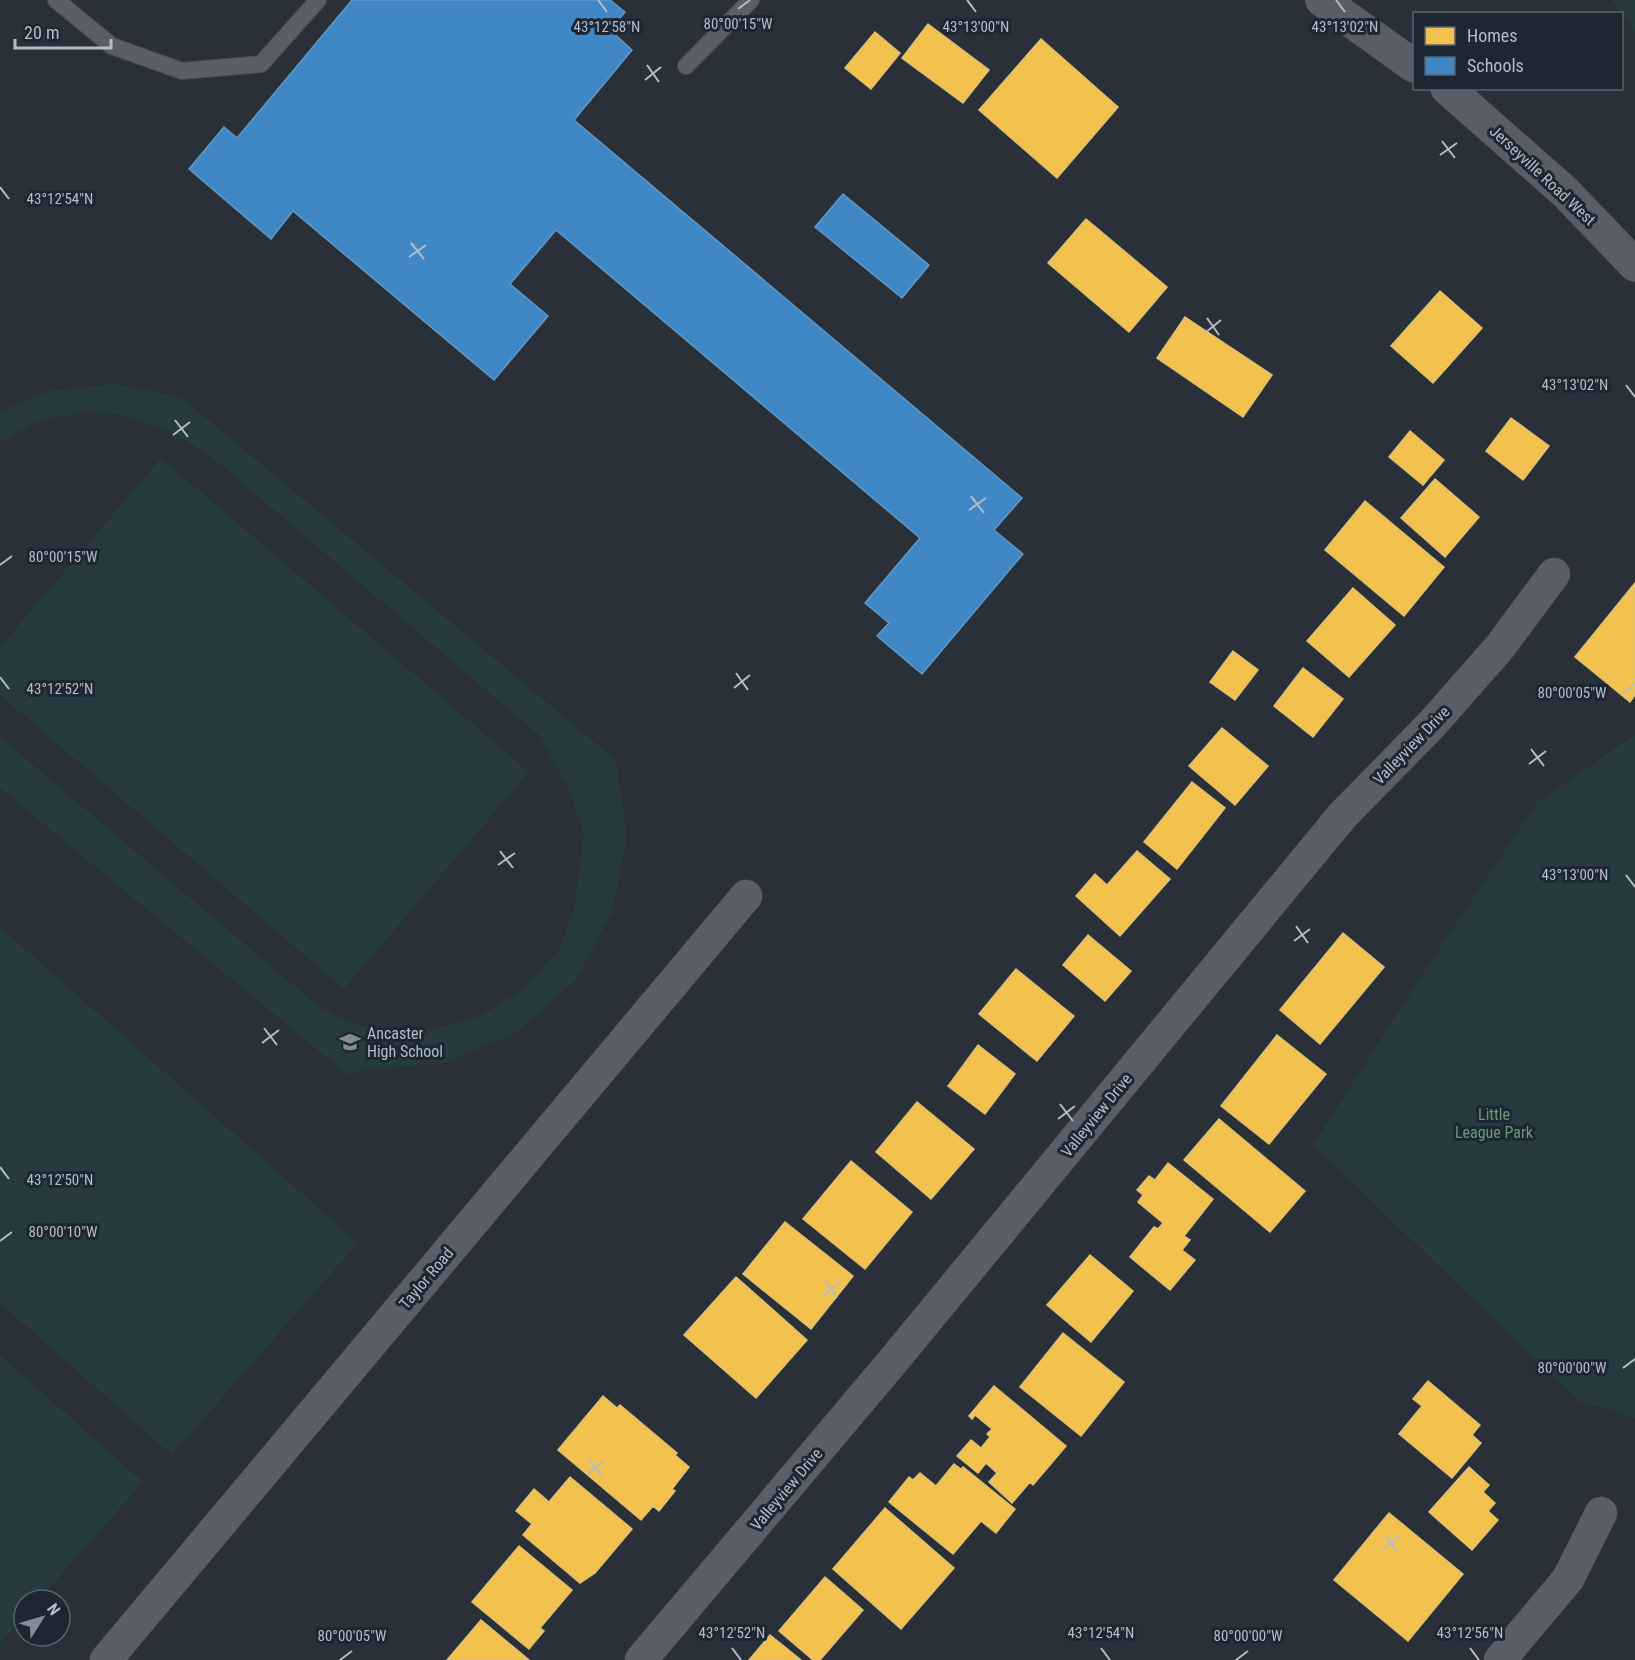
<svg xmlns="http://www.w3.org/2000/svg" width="1635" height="1660" font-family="'Roboto Condensed',sans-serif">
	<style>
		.green { fill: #273a3e }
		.homes { fill: #f2c14e; stroke: #dfc073; stroke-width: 1.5 }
		.schools { fill: #3f88c5; stroke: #6298c6; stroke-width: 1.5 }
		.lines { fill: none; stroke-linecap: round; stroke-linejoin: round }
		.lane-casing { stroke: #484c53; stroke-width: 18 }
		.street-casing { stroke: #484c53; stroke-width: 33 }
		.secondary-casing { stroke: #484c53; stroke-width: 34 }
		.lane { stroke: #5a5e66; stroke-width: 16 }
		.street { stroke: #5a5e66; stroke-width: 32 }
		.secondary { stroke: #595d64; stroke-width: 33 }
		.ticks { fill: none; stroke: #b4bcc9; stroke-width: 2 }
		.labels { text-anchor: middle; stroke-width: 6; stroke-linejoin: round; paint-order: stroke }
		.street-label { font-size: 16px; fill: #b4bcc9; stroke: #1d2633 }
		.poi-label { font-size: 16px; fill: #b4bcc9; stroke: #1d2633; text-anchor: start }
		.park-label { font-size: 16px; fill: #6b9a76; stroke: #1d2633 }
		.ticks-label { font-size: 15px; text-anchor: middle; fill: #b4bcc9; stroke: #1d2633; stroke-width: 6; stroke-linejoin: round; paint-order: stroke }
	</style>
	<rect width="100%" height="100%" fill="#2a3038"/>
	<!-- green -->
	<path class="green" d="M1612,0H1635V32Z
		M115,384L181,397L616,760L627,837L612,913L575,981L517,1032L446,1063L369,1069L348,1075L0,788V737L318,1006L354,1024L396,1033L441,1027L482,1015L521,991L558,951L574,910L584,834L569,789L539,735L208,454L166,429L117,414L83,412L37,422L0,442V412L49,391Z
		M161,458L529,772L344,989L0,695V647Z
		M1635,735V1418L1579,1401L1313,1145L1436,953L1537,802Z
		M0,927L358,1243L172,1455L0,1303Z
		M0,1355L143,1482L39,1600H24V1617L0,1644Z"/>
	<!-- homes -->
	<path class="homes" d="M928,24L989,70L963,103L902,58Z
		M875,32L900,53L871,89L845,68Z
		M1041,39L1118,107L1057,178L979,110Z
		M1086,219L1167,287L1129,332L1048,263Z
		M1440,291L1482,328L1433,383L1391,346Z
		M1185,317L1272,375L1243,417L1157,358Z
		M1511,418L1549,446L1523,480L1486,451Z
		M1410,431L1444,460L1423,485L1389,457Z
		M1435,479L1479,517L1445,557L1401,518Z
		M1365,501L1444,567L1404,616L1325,550Z
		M1635,583V695L1630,702L1575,657Z
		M1353,588L1395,625L1349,677L1307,641Z
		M1233,651L1258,670L1235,700L1210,682Z
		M1303,668L1343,699L1313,737L1274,706Z
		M1222,728L1268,766L1235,805L1189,766Z
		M1192,782L1225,808L1177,869L1144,842Z
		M1137,851L1170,879L1120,936L1076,896L1095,874L1107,885Z
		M1343,933L1384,967L1320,1044L1280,1010Z
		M1088,935L1131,971L1105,1001L1063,965Z
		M1016,969L1074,1016L1037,1061L979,1014Z
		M1277,1035L1326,1074L1269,1144L1221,1106Z
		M978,1045L1015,1074L985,1114L948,1086Z
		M917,1102L974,1149L931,1199L876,1152Z
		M1219,1119L1305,1191L1270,1232L1184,1160Z
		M851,1161L912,1212L865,1269L803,1219Z
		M1168,1163L1213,1199L1184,1236L1190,1240L1182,1250L1195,1260L1170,1290L1130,1257L1154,1227L1158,1229L1163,1223L1138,1202L1143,1195L1137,1190L1149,1176L1155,1180Z
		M785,1222L853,1276L811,1329L743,1274Z
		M1090,1255L1133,1291L1091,1342L1047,1305Z
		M736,1277L807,1340L756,1398L684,1335Z
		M1063,1333L1124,1382L1081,1436L1020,1387Z
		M1428,1381L1480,1425L1472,1435L1481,1443L1452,1478L1399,1434L1422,1406L1413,1399Z
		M994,1386L1066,1446L1033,1485L1030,1482L1012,1503L989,1482L997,1473L986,1463L978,1473L957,1456L971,1440L981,1448L990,1437L987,1434L992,1429L975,1415L972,1419L969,1416Z
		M603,1396L617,1408L620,1405L677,1453L675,1455L689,1467L672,1489L675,1491L659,1511L653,1506L641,1520L558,1450Z
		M954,1464L961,1469L963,1467L1015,1509L996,1533L981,1521L953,1554L889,1502L909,1477L913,1480L920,1473L936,1486Z
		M1469,1467L1489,1485L1483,1492L1495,1503L1488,1511L1498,1520L1472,1550L1429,1512Z
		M570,1477L632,1529L595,1573L580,1583L523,1535L532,1524L516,1511L534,1489L549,1502Z
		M885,1508L954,1568L901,1629L833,1569Z
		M1389,1513L1463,1574L1408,1641L1334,1580Z
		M519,1546L572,1590L540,1628L544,1631L529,1649L472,1602Z
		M825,1577L863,1610L820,1660H813L779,1631Z
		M481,1620L529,1660H447Z
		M770,1635L801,1660H749Z"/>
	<!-- schools -->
	<path class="schools" d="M352,0H610L625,12L610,30L632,50L574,120L1022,498L994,530L1023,554L922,674L877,636L889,623L865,603L920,538L556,230L510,284L548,316L494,380L293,211L271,239L189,169L224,127L237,138Z
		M843,194L929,265L902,298L815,227Z"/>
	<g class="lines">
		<defs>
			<path id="lane" d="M56,0L112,46L182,71L261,64L318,0
				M686,66L751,0"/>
			<path id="street" d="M106,1660L746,896
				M641,1660L893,1361L1342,816L1432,724L1499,648L1554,574
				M1500,1660L1568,1579L1601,1513"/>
			<path id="secondary" d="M1322,0L1414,66
				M1447,88L1565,192L1635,265"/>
		</defs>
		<!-- lane casing -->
		<use href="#lane" class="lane-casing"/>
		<!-- street casing -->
		<use href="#street" class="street-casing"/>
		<!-- secondary casing -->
		<use href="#secondary" class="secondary-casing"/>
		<!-- lane -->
		<use href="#lane" class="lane"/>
		<!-- street -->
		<use href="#street" class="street"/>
		<!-- secondary -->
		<use href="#secondary" class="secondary"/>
	</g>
	<!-- ticks -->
	<path class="ticks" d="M598,0L607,12M967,0L976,12M1336,0L1345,12M738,9L750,0M647,65L659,82M645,80L661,67M1442,141L1455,158M1440,155L1457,143M0,187L9,199M411,243L424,259M409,257L426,245M1207,318L1219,335M1205,333L1221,320M1626,385L1635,397M175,420L188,437M173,435L190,422M971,496L984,513M969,510L986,498M0,565L12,556M736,673L748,690M0,677L9,689M734,688L750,675M1623,693L1635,684M1531,749L1544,766M1529,764L1546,751M500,851L513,868M498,865L515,853M1626,875L1635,887M1296,926L1308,943M1294,941L1310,929M264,1028L277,1045M262,1043L279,1030M1060,1104L1073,1121M1058,1119L1075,1106M0,1167L9,1179M0,1241L12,1232M825,1281L837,1298M823,1296L839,1283M1623,1368L1635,1359M589,1459L602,1476M587,1474L604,1461M1385,1535L1397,1551M1383,1549L1399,1537M732,1648L741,1660M1101,1648L1110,1660M1470,1648L1479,1660M340,1660L352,1651M1236,1660L1248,1651"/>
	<!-- icons -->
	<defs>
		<symbol id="school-bare" viewBox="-9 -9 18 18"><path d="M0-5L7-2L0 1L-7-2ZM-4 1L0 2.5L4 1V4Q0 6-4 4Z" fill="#848b96" stroke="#1d2633" stroke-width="2.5" paint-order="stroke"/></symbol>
	</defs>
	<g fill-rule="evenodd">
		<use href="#school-bare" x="335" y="1027" width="30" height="30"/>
	</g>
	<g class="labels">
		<!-- street labels -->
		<g class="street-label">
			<text transform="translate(1543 175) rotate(43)" y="6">Jerseyville Road West</text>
			<text transform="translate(1411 745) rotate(-46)" y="6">Valleyview Drive</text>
			<text transform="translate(1096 1115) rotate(-51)" y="6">Valleyview Drive</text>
			<text transform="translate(426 1278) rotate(-50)" y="6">Taylor Road</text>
			<text transform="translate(786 1489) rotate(-50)" y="6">Valleyview Drive</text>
		</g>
		<!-- poi labels -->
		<g class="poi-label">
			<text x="367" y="1039">Ancaster<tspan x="367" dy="18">High School</tspan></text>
		</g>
		<!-- park labels -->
		<g class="park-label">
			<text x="1494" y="1120">Little<tspan x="1494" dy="18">League Park</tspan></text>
		</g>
	</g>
	<g class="ticks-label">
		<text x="738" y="29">80°00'15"W</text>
		<text x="607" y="32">43°12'58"N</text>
		<text x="976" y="32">43°13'00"N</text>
		<text x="1345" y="32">43°13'02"N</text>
		<text x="60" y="204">43°12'54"N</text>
		<text x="1575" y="390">43°13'02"N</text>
		<text x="63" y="562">80°00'15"W</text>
		<text x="60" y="694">43°12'52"N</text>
		<text x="1572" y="698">80°00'05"W</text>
		<text x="1575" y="880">43°13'00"N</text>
		<text x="60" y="1185">43°12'50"N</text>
		<text x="63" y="1237">80°00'10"W</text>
		<text x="1572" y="1373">80°00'00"W</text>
		<text x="732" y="1638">43°12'52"N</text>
		<text x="1101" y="1638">43°12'54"N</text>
		<text x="1470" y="1638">43°12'56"N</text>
		<text x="352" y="1641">80°00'05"W</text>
		<text x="1248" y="1641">80°00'00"W</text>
	</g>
	<!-- legend -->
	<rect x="1413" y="12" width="210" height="78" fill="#1d2633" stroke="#59626f" stroke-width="1.5"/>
	<rect x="1425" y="27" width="30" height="18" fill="#f2c14e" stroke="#59626f" stroke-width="1.5"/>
	<text x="1467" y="42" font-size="18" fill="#b4bcc9">Homes</text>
	<rect x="1425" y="57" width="30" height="18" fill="#3f88c5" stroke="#59626f" stroke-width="1.5"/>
	<text x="1467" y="72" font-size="18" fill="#b4bcc9">Schools</text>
	<!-- north arrow -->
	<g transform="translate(42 1618) rotate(53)"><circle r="28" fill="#1d2633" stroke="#59626f" stroke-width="1.5"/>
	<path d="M0-4.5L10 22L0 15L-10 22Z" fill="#848b96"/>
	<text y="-9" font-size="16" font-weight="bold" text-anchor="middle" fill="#b4bcc9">N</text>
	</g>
	<!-- scale -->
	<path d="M15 39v9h96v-9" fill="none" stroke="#b4bcc9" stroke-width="3"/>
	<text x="24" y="39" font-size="18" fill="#b4bcc9" stroke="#1d2633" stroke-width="4.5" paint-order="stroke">20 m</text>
</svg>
